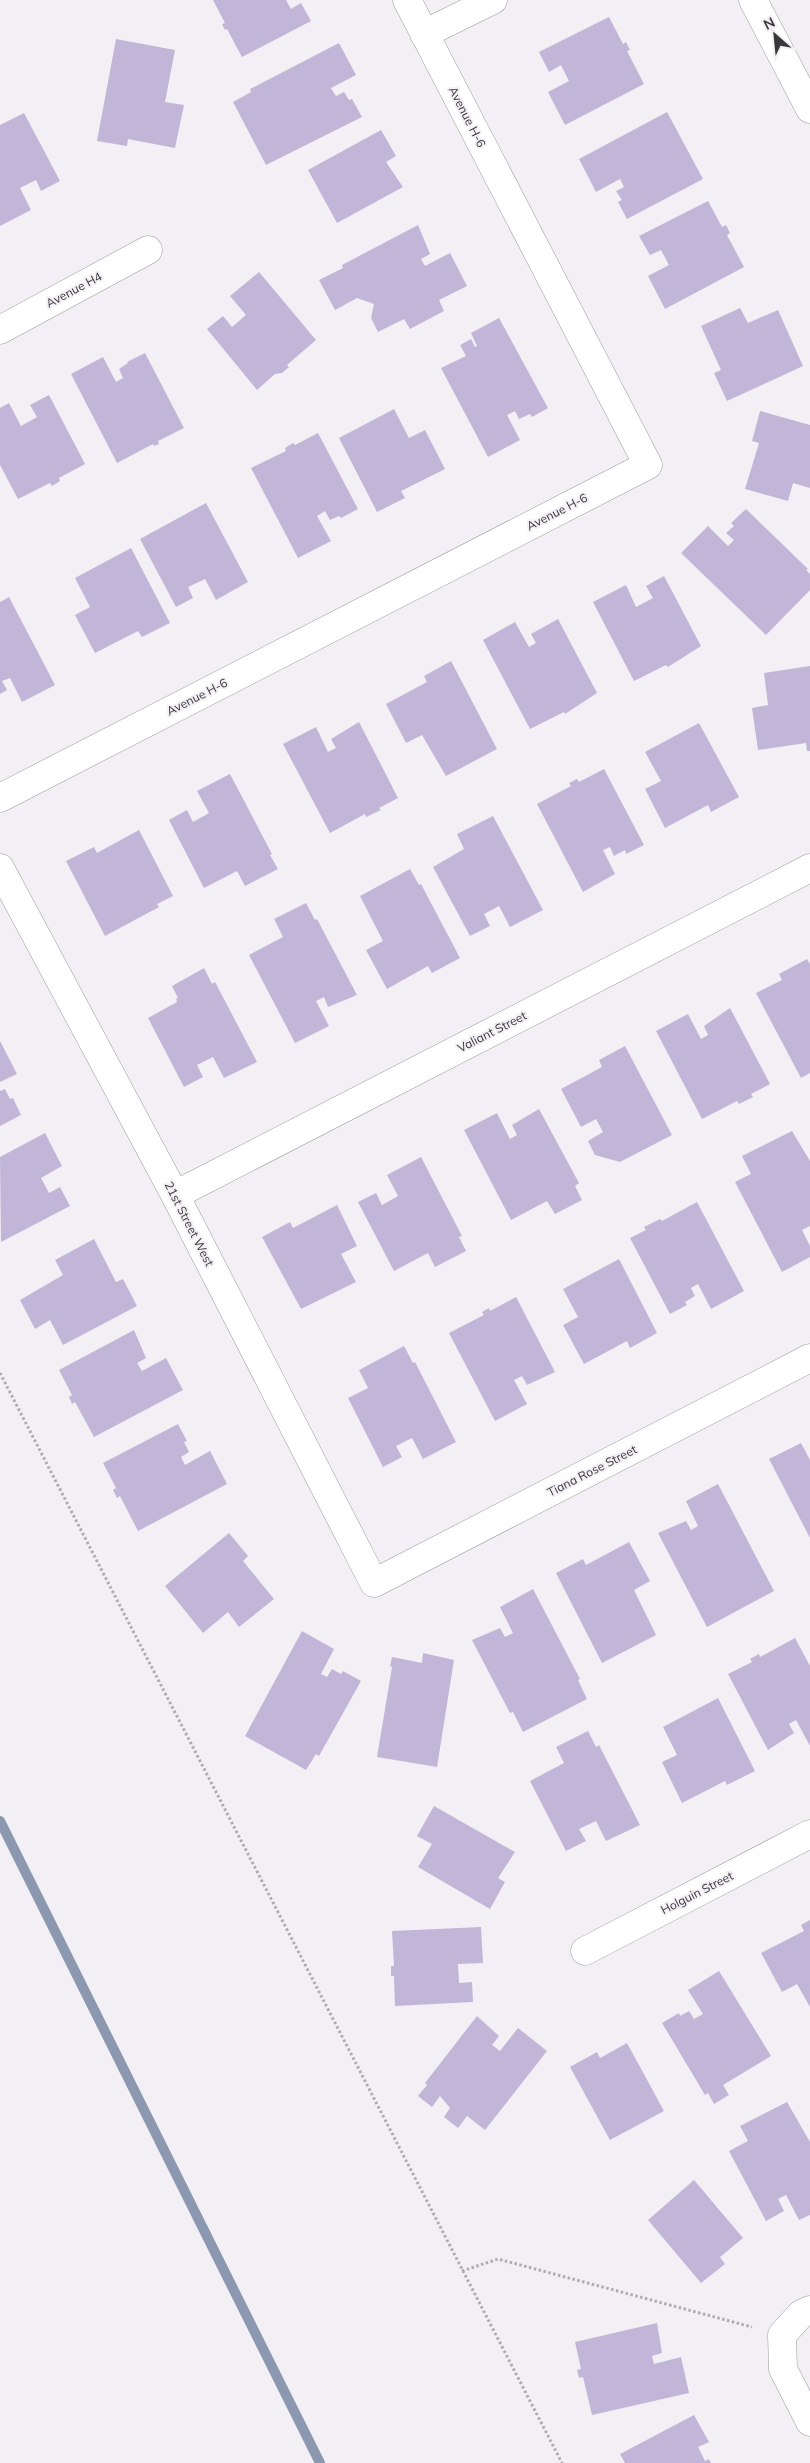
<svg xmlns="http://www.w3.org/2000/svg" width="810" height="2463" font-family="Mulish,sans-serif">
	<style>
		.lines { fill: none; stroke-linecap: round; stroke-linejoin: round }
		.stream { stroke: #8b98af; stroke-width: 10 }
		.building { fill: #c1b6d8 }
		.minor-casing { stroke: #9c9b9f; stroke-width: 29 }
		.major-casing { stroke: #9c9b9f; stroke-width: 29 }
		.path { stroke: #adacaf; stroke-width: 3; stroke-dasharray: 2.5 2.5; stroke-linecap: butt }
		.minor { stroke: #fff; stroke-width: 28 }
		.major { stroke: #fff; stroke-width: 28 }
		.labels { text-anchor: middle; stroke-width: 4; stroke-linejoin: round; paint-order: stroke }
		.street-label { font-size: 12px; fill: #383739; stroke: #f2f0f5 }
	</style>
	<rect width="100%" height="100%" fill="#f2f0f5"/>
	<g class="lines">
		<!-- stream -->
		<path class="stream" d="M0,1821L320,2463"/>
	</g>
	<!-- building -->
	<path class="building" d="M213,0H286L291,9L301,3L311,21L242,57L227,29L225,30L222,24L225,23Z
		M609,17L623,44L626,42L630,50L627,51L644,84L565,125L548,92L569,81L561,65L549,72L539,52Z
		M116,39L175,50L165,102L184,105L175,148L128,139L127,146L97,141Z
		M339,43L356,75L331,88L336,96L344,92L349,100L352,99L362,117L266,165L233,102L251,92L250,89Z
		M667,112L703,179L627,219L618,202L622,200L616,191L624,187L620,179L596,192L579,159Z
		M24,113L60,181L41,191L36,180L20,188L31,210L0,226V125Z
		M381,130L396,156L386,162L403,187L337,223L308,170Z
		M708,201L722,227L726,225L730,233L727,235L744,267L665,309L648,276L669,265L661,250L650,255L639,236Z
		M418,225L430,254L421,259L425,266L450,253L467,286L439,300L444,311L410,329L404,319L378,332L371,318L374,304L357,298L335,310L319,280L343,268L342,265Z
		M259,272L316,340L287,365L289,367L282,373L275,374L257,390L207,329L223,316L232,327L246,315L230,296Z
		M740,308L748,323L778,310L803,366L727,401L714,373L721,370L701,326Z
		M499,318L548,408L532,417L530,414L519,419L515,411L507,415L520,440L488,457L441,368L466,356L460,345L471,339L475,347L477,346L471,333Z
		M145,353L184,428L158,441L159,444L154,446L153,444L117,463L71,374L103,357L116,382L123,378L119,369L128,363L127,362Z
		M49,395L85,464L59,478L60,481L52,486L50,483L18,499L0,465V408L9,403L21,426L37,417L30,405Z
		M394,409L409,438L425,430L445,469L401,491L405,498L377,512L339,438Z
		M760,411L810,425V488L793,483L788,501L745,489L759,443L752,441Z
		M318,433L358,509L341,518L339,516L330,520L325,511L317,516L331,541L298,558L251,468L286,451L285,448L293,443L295,445Z
		M206,503L248,582L216,600L205,579L188,587L193,598L176,607L140,539Z
		M746,509L808,569L806,570L810,574V590L766,635L681,553L708,526L728,546L734,540L726,533L734,526L731,523Z
		M131,548L170,623L142,637L138,631L95,653L75,615L90,607L75,578Z
		M664,576L701,646L668,667L666,665L634,681L593,602L626,585L636,607L653,598L646,586Z
		M9,597L55,685L22,702L10,678L2,681L7,690L0,694V602Z
		M558,619L597,693L565,714L564,712L530,729L483,640L515,622L529,647L536,643L531,634Z
		M451,661L497,749L446,776L422,735L406,743L386,704L427,682L424,676Z
		M810,666V751H807L806,743L758,750L752,708L768,705L764,673Z
		M359,722L398,798L379,808L381,810L366,817L365,814L330,833L283,744L316,727L328,752L336,748L331,739Z
		M699,723L739,797L711,812L708,805L665,828L645,789L661,781L645,752Z
		M604,769L644,845L626,854L625,850L614,856L610,847L603,850L615,874L583,892L537,804L571,786L569,783L577,779L579,782Z
		M230,774L272,854L270,855L278,869L245,886L237,871L204,888L169,820L187,810L193,822L209,813L197,791Z
		M493,816L543,910L510,927L499,906L484,914L490,926L470,936L433,867L464,849L457,834Z
		M139,830L173,896L157,904L159,907L105,936L66,861L94,847L97,853Z
		M410,869L419,885L421,884L460,958L432,973L428,966L387,989L366,950L383,941L360,896Z
		M306,903L315,920L317,919L357,995L328,1007L324,997L316,1001L329,1026L295,1043L249,955L283,937L274,919Z
		M807,959L810,964V1073L801,1078L756,993L782,980L779,974Z
		M204,968L212,984L215,982L257,1062L224,1078L213,1057L197,1065L203,1077L184,1087L148,1018L177,1002L176,999L178,998L172,986Z
		M730,1008L770,1084L751,1094L753,1097L739,1104L737,1101L702,1119L656,1031L688,1014L701,1039L708,1035L704,1026Z
		M0,1041L17,1074L0,1082Z
		M625,1046L672,1135L620,1162L595,1155L588,1141L603,1132L596,1119L581,1127L561,1089L602,1067L599,1060Z
		M5,1089L10,1099L13,1098L21,1115L0,1126V1091Z
		M539,1109L579,1183L575,1186L582,1200L555,1214L547,1201L511,1220L464,1130L497,1113L510,1139L517,1135L512,1125Z
		M792,1131L810,1161V1226L802,1230L810,1246V1257L782,1272L735,1182L751,1174L742,1156Z
		M45,1133L62,1166L41,1178L49,1193L60,1187L70,1206L1,1242L0,1157Z
		M421,1157L462,1236L459,1237L466,1251L435,1267L428,1253L394,1271L358,1202L376,1193L382,1205L398,1196L387,1175Z
		M697,1202L744,1291L711,1309L698,1284L691,1288L695,1296L685,1302L687,1305L670,1314L630,1238L646,1230L644,1227L660,1219L662,1221Z
		M337,1205L357,1246L341,1254L356,1282L301,1309L262,1237L290,1222L293,1228Z
		M94,1239L116,1282L123,1279L137,1306L63,1345L50,1320L35,1329L20,1300L63,1275L55,1260Z
		M619,1259L657,1333L630,1348L627,1341L584,1364L563,1325L578,1317L563,1289Z
		M516,1297L555,1372L527,1385L522,1376L514,1380L527,1404L495,1421L449,1333L484,1315L482,1312L489,1308L490,1311Z
		M134,1330L146,1358L137,1363L142,1371L166,1358L183,1390L94,1437L75,1402L72,1404L69,1397L72,1395L59,1370Z
		M404,1346L413,1363L415,1362L456,1442L423,1459L412,1438L396,1446L402,1457L383,1467L348,1398L368,1388L359,1370Z
		M178,1424L187,1441L184,1442L189,1452L181,1457L185,1465L210,1451L227,1484L138,1531L120,1496L117,1498L113,1490L116,1488L103,1463Z
		M801,1443L810,1460V1538L769,1459Z
		M718,1484L774,1591L707,1627L658,1533L686,1521L691,1530L698,1526L686,1501Z
		M229,1533L248,1556L243,1561L274,1599L239,1627L228,1612L203,1633L165,1586Z
		M629,1542L650,1581L634,1590L656,1635L602,1663L556,1573L583,1559L586,1565Z
		M533,1589L580,1679L578,1680L587,1699L523,1732L513,1712L510,1713L472,1640L500,1628L505,1637L513,1633L500,1607Z
		M302,1631L334,1649L321,1674L327,1677L332,1669L341,1674L343,1671L361,1681L319,1756L316,1754L306,1770L245,1736Z
		M795,1638L810,1666V1746L796,1720L789,1724L794,1733L768,1750L728,1674L752,1662L750,1659L759,1654L760,1657Z
		M423,1653L454,1660L437,1767L377,1757L392,1667L390,1666L392,1657L422,1663Z
		M718,1698L755,1771L727,1785L725,1781L682,1803L662,1762L677,1755L663,1727Z
		M588,1731L596,1747L599,1745L640,1825L606,1841L596,1821L579,1829L586,1841L566,1851L530,1781L564,1763L556,1747Z
		M434,1806L515,1852L498,1878L505,1882L490,1909L418,1867L432,1844L417,1836Z
		M810,1920V2007L797,1984L782,1992L761,1953L804,1931L801,1925Z
		M481,1927L483,1963L458,1964L459,1983L472,1982L473,2002L395,2006L394,1976H391V1966H394L392,1931Z
		M719,1971L771,2056L723,2085L729,2095L714,2104L708,2093L705,2095L662,2023L679,2013L680,2016L689,2011L694,2019L703,2014L688,1990Z
		M477,2016L499,2036L492,2045L500,2051L518,2028L547,2051L485,2130L467,2116L458,2128L444,2117L450,2108L440,2096L432,2107L418,2096L427,2085L425,2083Z
		M627,2043L664,2111L610,2140L570,2067L597,2052L600,2058Z
		M787,2102L810,2142V2215L799,2220L786,2195L778,2199L784,2211L766,2221L729,2151L748,2141L740,2126Z
		M694,2180L743,2238L720,2257L725,2264L701,2283L648,2220Z
		M657,2323L662,2353L652,2356L654,2364L681,2357L689,2393L592,2415L583,2377L579,2378L577,2370L581,2369L575,2342Z
		M694,2415L709,2442L698,2447L705,2461L709,2459L711,2463H625L620,2454Z"/>
	<g class="lines">
		<defs>
			<path id="minor" d="M424,34L493,0
				M0,330L148,250
				M0,798L648,465L407,0
				M0,868L175,1195L374,1583L810,1358
				M175,1195L810,868
				M585,1951L810,1834
				M810,2310L801,2314L782,2335L783,2369L810,2422"/>
			<path id="major" d="M753,0L810,109"/>
		</defs>
		<!-- minor casing -->
		<use href="#minor" class="minor-casing"/>
		<!-- major casing -->
		<use href="#major" class="major-casing"/>
		<!-- path -->
		<path class="path" d="M0,1373L562,2463
			M462,2271L498,2259L752,2327"/>
		<!-- minor -->
		<use href="#minor" class="minor"/>
		<!-- major -->
		<use href="#major" class="major"/>
	</g>
	<g class="labels">
		<!-- street labels -->
		<g class="street-label">
			<text transform="translate(467 117) rotate(63)" y="4">Avenue H-6</text>
			<text transform="translate(74 290) rotate(-28)" y="4">Avenue H4</text>
			<text transform="translate(557 512) rotate(-27)" y="4">Avenue H-6</text>
			<text transform="translate(197 697) rotate(-27)" y="4">Avenue H-6</text>
			<text transform="translate(492 1032) rotate(-27)" y="4">Valiant Street</text>
			<text transform="translate(189 1224) rotate(63)" y="4">21st Street West</text>
			<text transform="translate(592 1471) rotate(-27)" y="4">Tiana Rose Street</text>
			<text transform="translate(697 1893) rotate(-27)" y="4">Holguin Street</text>
		</g>
	</g>
	<!-- north arrow -->
	<g transform="translate(775 35) rotate(333)" stroke="#f2f0f5" stroke-width="4" paint-order="stroke">
	<path d="M0-4L9 19L0 12L-9 19Z" fill="#383739"/>
	<text y="-8" font-size="14" font-weight="bold" text-anchor="middle" fill="#383739">N</text>
	</g>
</svg>
